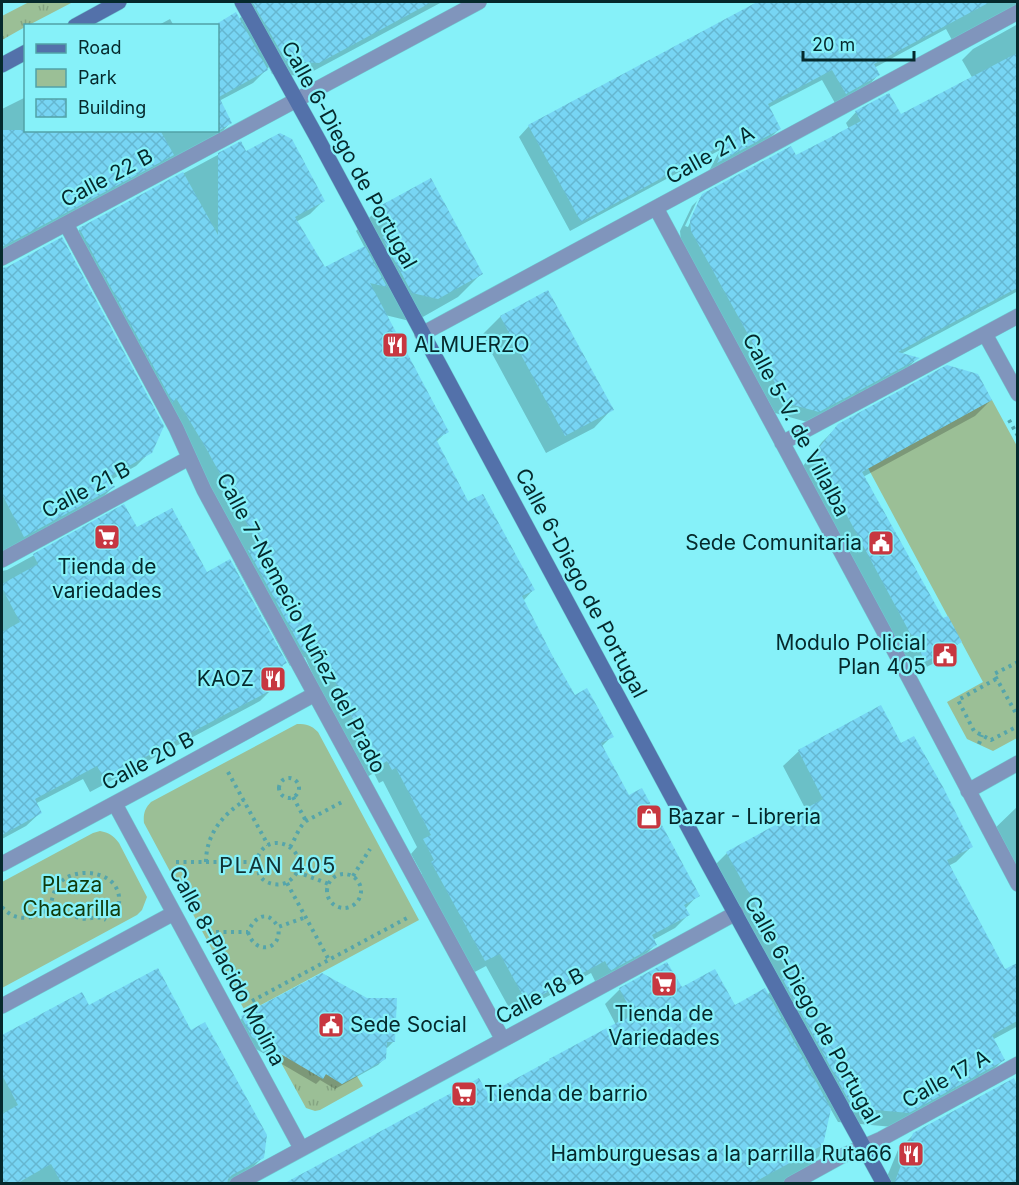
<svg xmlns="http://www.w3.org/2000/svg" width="1019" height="1185" font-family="Inter,sans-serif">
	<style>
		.grass { fill: url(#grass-tufts) }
		.green { fill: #9bbf96 }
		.shadow { fill: #0003 }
		.building { fill: url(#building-cross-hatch) }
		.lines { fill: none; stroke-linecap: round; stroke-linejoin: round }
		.street-casing { stroke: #6fcdd4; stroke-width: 16 }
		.secondary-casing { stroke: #6fcdd4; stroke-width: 16 }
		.path { stroke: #55a5ab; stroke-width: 4; stroke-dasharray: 3 4.5; stroke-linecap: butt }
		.street { stroke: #8095bc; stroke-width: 15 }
		.secondary { stroke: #5371aa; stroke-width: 15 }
		.labels { text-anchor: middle; stroke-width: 4.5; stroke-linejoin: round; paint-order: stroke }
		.street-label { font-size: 21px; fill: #05292c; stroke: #86f1f9 }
		.poi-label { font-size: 21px; fill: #05292c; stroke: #86f1f9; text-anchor: start }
		.park-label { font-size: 21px; fill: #103b0c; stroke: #86f1f9 }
		.neighbourhood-label { font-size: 22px; letter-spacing: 1.5px; fill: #113436; stroke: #86f1f9 }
	</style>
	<defs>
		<pattern id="grass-tufts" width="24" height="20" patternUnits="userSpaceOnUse" patternTransform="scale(1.5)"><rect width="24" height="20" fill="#9bbf96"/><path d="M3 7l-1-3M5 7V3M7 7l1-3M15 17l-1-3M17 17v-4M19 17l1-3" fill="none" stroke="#84a481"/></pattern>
		<pattern id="building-cross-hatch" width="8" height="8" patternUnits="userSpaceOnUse" patternTransform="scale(1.5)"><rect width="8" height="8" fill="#77d5f4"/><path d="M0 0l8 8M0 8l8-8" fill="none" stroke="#65b7d1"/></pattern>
	</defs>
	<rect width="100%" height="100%" fill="#86f1f9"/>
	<!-- grass -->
	<path class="grass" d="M29,2H73L29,25L26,26L25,27L2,40V16Z
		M257,1008L326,1074L342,1084L357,1076L363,1086L320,1110L315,1111L306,1108L252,1010Z"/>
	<!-- green -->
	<path class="green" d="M992,400L1017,446V738L993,751L967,739L947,702L983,682L868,468Z
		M297,724C307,724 311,725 318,732L419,920L246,1013L144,823C143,814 145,808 151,802Z
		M100,831C109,833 113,835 119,843L147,897L142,910L137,915L2,988V882L93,833Z"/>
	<!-- shadow -->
	<path class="shadow" d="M245,2H442L304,76L272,74L269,67L253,83L219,101L230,123L217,137L2,252V109L26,97V130H218V26H216L236,14L239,19L248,10Z
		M759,2H1018V23L1016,17L952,40L946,29L874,68L878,75L868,86L835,103L822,80L768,108L779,129L769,139L709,171L720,150L570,231L519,137L529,126Z
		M170,19L174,26H157Z
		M1018,24V291L901,354L917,359L907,368L807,422L775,413L681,242L680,231L692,206L697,201L685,226L688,227L701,199H699L703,195L795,157L849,129L846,123L856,112L901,116L973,79L962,60L973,49Z
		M240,143L245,153L323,201L310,214L296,222L324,269L365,248L356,231L379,208L481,274L458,297L414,322L385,315L447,431L436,442L468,503L533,590L523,601L574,697L612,736L601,747L628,797L698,895L685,909L688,915L675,928L653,940L655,945L642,958L596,983L591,973L513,1015L486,966L471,974L419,877L422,874L411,854L417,847L383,781L379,783L374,773L365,778L334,722L305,657L290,666L235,564L244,555L163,411L160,414L67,242L80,229Z
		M2,268H6L150,452L136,466L109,481L113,487L99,501L2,554Z
		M547,292L612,409L594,428L546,453L482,335L500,317Z
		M991,400L975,416L863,477L942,620L960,642L944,658L909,676L799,471L822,442L839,425Z
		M124,506L137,529L206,574L281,666L274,687L260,701L90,792L83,779L35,804L40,813L26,826L2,839V571L7,570Z
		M881,707L901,745L971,847L956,862L948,866L1004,971L1018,964V1026L992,1040L1003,1060L988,1075L893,1127L838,1122L830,1108L819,1156L803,1172L782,1184H288L487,1096L616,1025L605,1004L620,989H681L734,1007L767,995L777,986L712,868L727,853L806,810L783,766L799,751Z
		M1018,806V884L990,833Z
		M322,974L393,1042L387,1048H385L384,1059L378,1065L335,1089L320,1080L316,1084L246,1043L236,1024L242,1018Z
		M81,994L89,1007L262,1158L247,1173L228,1184H2V1037Z
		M1013,1080L1018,1088V1184H884L898,1150L914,1134Z"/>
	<!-- building -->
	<path class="building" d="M255,2H432L319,63L286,61L253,3Z
		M757,2H990L874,64L880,75L846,94L832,70L768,104L781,129L717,163L728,142L581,222L528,125Z
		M236,12L268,70L219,97L232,123L218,131V23Z
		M1017,53V288L898,352L920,358L819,412L786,403L691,231L690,220L702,194L791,146L796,155L831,137L861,121L855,111L889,93L901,114Z
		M2,130H160L174,155L2,247Z
		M280,133L292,139L325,201L295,217L325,267L365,246L387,287L370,283L449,432L436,439L468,501L483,494L535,590L522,596L552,655L575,695L587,688L614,737L601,743L629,795L642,788L700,896L684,905L690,915L652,935L657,945L610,971L605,961L527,1003L500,954L485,961L431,862L434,860L423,839L431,835L396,768L392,770L387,761L379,766L347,708L319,645L304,653L248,550L258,544L206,448L176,398L173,403L79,228L183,172L218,235V153L241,141L246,151Z
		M431,178L483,274L438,299L412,293L382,237L392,232L378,207Z
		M62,237L164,426L152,453L109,477L115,487L24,537L2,494V268L7,267Z
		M548,290L614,410L565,436L500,316Z
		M947,365L978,374L992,400L862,472L943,618L948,616L962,642L925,662L913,635H911L814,454L838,424Z
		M124,504L137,527L172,508L207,572L230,559L287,663L283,665L275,688L104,779L97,766L35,799L42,813L2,835V632L20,622L2,588V584L38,564L33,554Z
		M881,705L901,743L914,736L943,787L973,847L947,860L1005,969L1017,963V1021L992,1035L1005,1060L909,1113L853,1108L782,978L793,972L726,852L823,799L798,750Z
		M667,962L682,987L715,969L735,1005L765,988L831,1109L823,1145L751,1184H283L479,1078L488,1094L550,1060L549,1059L633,1014L619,988Z
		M158,968L191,1030L205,1022L211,1033L267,1135L264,1158L232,1175L228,1179L227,1184H62L51,1164L16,1184H2V1114L18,1105L2,1075V1035L82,992L89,1005Z
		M322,973L367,998H397L395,1042H387L386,1059L342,1084L326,1074L323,1079L252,1037L241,1016Z
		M1014,1078L1017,1085V1184H894L913,1133Z"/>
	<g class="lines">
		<defs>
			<path id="street" d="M656,208L909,678L1018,884
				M66,224L176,428L204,490L503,1040
				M2,258L479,2
				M422,334L1018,12
				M985,334L1018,394
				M782,443L1018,316
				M2,560L189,458
				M968,791L1018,763
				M115,804L301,1148
				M2,864L160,779L315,694
				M2,1006L174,913
				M237,1184L606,984L736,913
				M791,1184L840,1157L881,1139L1018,1064"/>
			<path id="secondary" d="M242,2L319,141L707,862L884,1184
				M75,26L119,2
				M2,65L26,52"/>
		</defs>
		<!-- street casing -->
		<use href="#street" class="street-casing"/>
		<!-- secondary casing -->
		<use href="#secondary" class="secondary-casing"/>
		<!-- path -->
		<path class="path" d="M1009,420L1018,436
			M1018,662L994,674L1018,717
			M996,679L958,700L974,731L991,740L1018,726
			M979,744L982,735
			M228,772L268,845
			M279 788a10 10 0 1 1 20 0a10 10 0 1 1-20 0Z
			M293,797L306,821
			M290,847C296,838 298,828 306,821L344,801
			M176,862H256C257,866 258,872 260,876C266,885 281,887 289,881C321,857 268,820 256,862
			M206,862C206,835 222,815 244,801
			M297,872L329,884
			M327 891a17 17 0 1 1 34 0a17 17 0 1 1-34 0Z
			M353,876L370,849
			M287,883L329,960
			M2,907C12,919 27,921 41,913C46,911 52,905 58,906C67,907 71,916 79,918C89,921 97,914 106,920
			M50,908C52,900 53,892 58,885C71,867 111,869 118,892C120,898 119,905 118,912
			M216,932H248C255,916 268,909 278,927L306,917
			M248,932C255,956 283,950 278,927
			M252,1001L407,918"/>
		<!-- street -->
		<use href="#street" class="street"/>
		<!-- secondary -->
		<use href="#secondary" class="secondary"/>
	</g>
	<!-- icons -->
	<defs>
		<symbol id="restaurant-square" viewBox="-11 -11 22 22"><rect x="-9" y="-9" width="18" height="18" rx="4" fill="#c73740" stroke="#86f1f9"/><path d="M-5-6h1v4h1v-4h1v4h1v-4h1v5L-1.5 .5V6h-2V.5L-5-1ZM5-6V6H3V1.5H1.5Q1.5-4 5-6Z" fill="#fff"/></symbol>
		<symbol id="supermarket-square" viewBox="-11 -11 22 22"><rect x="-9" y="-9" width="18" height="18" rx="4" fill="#c73740" stroke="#86f1f9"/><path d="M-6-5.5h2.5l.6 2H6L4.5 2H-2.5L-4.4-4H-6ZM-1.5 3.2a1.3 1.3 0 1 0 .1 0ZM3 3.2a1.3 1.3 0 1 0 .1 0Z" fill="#fff"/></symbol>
		<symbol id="civic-square" viewBox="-11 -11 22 22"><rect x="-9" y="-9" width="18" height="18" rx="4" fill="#c73740" stroke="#86f1f9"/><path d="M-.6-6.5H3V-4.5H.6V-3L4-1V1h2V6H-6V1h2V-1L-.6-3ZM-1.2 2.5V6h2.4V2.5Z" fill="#fff"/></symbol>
		<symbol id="shop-square" viewBox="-11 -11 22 22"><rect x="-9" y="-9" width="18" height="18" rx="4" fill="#c73740" stroke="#86f1f9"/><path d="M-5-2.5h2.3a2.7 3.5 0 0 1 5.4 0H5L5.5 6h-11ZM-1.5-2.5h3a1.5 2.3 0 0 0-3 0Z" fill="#fff"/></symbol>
	</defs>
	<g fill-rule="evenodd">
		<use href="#restaurant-square" x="380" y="330" width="30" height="30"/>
		<use href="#supermarket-square" x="92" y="522" width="30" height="30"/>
		<use href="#civic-square" x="866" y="528" width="30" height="30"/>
		<use href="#civic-square" x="930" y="640" width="30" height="30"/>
		<use href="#restaurant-square" x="258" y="664" width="30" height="30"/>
		<use href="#shop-square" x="634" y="802" width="30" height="30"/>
		<use href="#supermarket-square" x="649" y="969" width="30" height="30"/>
		<use href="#civic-square" x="316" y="1010" width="30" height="30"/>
		<use href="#supermarket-square" x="449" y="1079" width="30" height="30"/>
		<use href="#restaurant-square" x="896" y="1139" width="30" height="30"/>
	</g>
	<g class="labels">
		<!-- street labels -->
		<g class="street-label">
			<text transform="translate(349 155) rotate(61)" y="7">Calle 6-Diego de Portugal</text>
			<text transform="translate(710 155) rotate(-29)" y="7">Calle 21 A</text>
			<text transform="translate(107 178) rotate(-28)" y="7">Calle 22 B</text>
			<text transform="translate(796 425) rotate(62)" y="7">Calle 5-V. de Villalba</text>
			<text transform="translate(86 490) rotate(-28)" y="7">Calle 21 B</text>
			<text transform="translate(581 583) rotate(62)" y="7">Calle 6-Diego de Portugal</text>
			<text transform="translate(301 623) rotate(62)" y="7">Calle 7-Nemecio Nuñez del Prado</text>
			<text transform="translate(148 761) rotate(-28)" y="7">Calle 20 B</text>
			<text transform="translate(227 966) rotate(62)" y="7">Calle 8-Placido Molina</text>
			<text transform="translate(540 996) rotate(-28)" y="7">Calle 18 B</text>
			<text transform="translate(812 1010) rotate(61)" y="7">Calle 6-Diego de Portugal</text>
			<text transform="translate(946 1079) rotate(-29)" y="7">Calle 17 A</text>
		</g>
		<!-- poi labels -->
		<g class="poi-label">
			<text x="414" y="352">ALMUERZO</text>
			<text x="862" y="550" text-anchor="end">Sede Comunitaria</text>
			<text x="107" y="574" text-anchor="middle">Tienda de<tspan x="107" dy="24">variedades</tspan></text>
			<text x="926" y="650" text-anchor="end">Modulo Policial<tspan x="926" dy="24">Plan 405</tspan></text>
			<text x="254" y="686" text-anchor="end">KAOZ</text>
			<text x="668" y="824">Bazar - Libreria</text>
			<text x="664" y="1021" text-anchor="middle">Tienda de<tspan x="664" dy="24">Variedades</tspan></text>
			<text x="350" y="1032">Sede Social</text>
			<text x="484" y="1101">Tienda de barrio</text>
			<text x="892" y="1161" text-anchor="end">Hamburguesas a la parrilla Ruta66</text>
		</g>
		<!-- park labels -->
		<g class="park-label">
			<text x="72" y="892">PLaza<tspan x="72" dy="24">Chacarilla</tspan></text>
		</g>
		<!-- neighbourhood labels -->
		<g class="neighbourhood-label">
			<text x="278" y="873">PLAN 405</text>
		</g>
	</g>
	<!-- border -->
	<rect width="1019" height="1185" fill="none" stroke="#05292c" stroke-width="6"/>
	<!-- legend -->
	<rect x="24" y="24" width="195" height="108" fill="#86f1f9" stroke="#52a1a7" stroke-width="1.5"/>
	<rect x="36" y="44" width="30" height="9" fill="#5371aa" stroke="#52a1a7" stroke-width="1.5"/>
	<text x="78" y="54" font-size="18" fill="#05292c">Road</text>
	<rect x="36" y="69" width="30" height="18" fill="#9bbf96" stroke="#52a1a7" stroke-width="1.5"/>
	<text x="78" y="84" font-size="18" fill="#05292c">Park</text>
	<rect x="36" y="99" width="30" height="18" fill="url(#building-cross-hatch)" stroke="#52a1a7" stroke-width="1.5"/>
	<text x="78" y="114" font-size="18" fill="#05292c">Building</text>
	<!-- scale -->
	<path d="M803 51v9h111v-9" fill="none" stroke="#05292c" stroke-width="3"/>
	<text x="812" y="51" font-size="18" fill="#05292c" stroke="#86f1f9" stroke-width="4.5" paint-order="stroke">20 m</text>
</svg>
